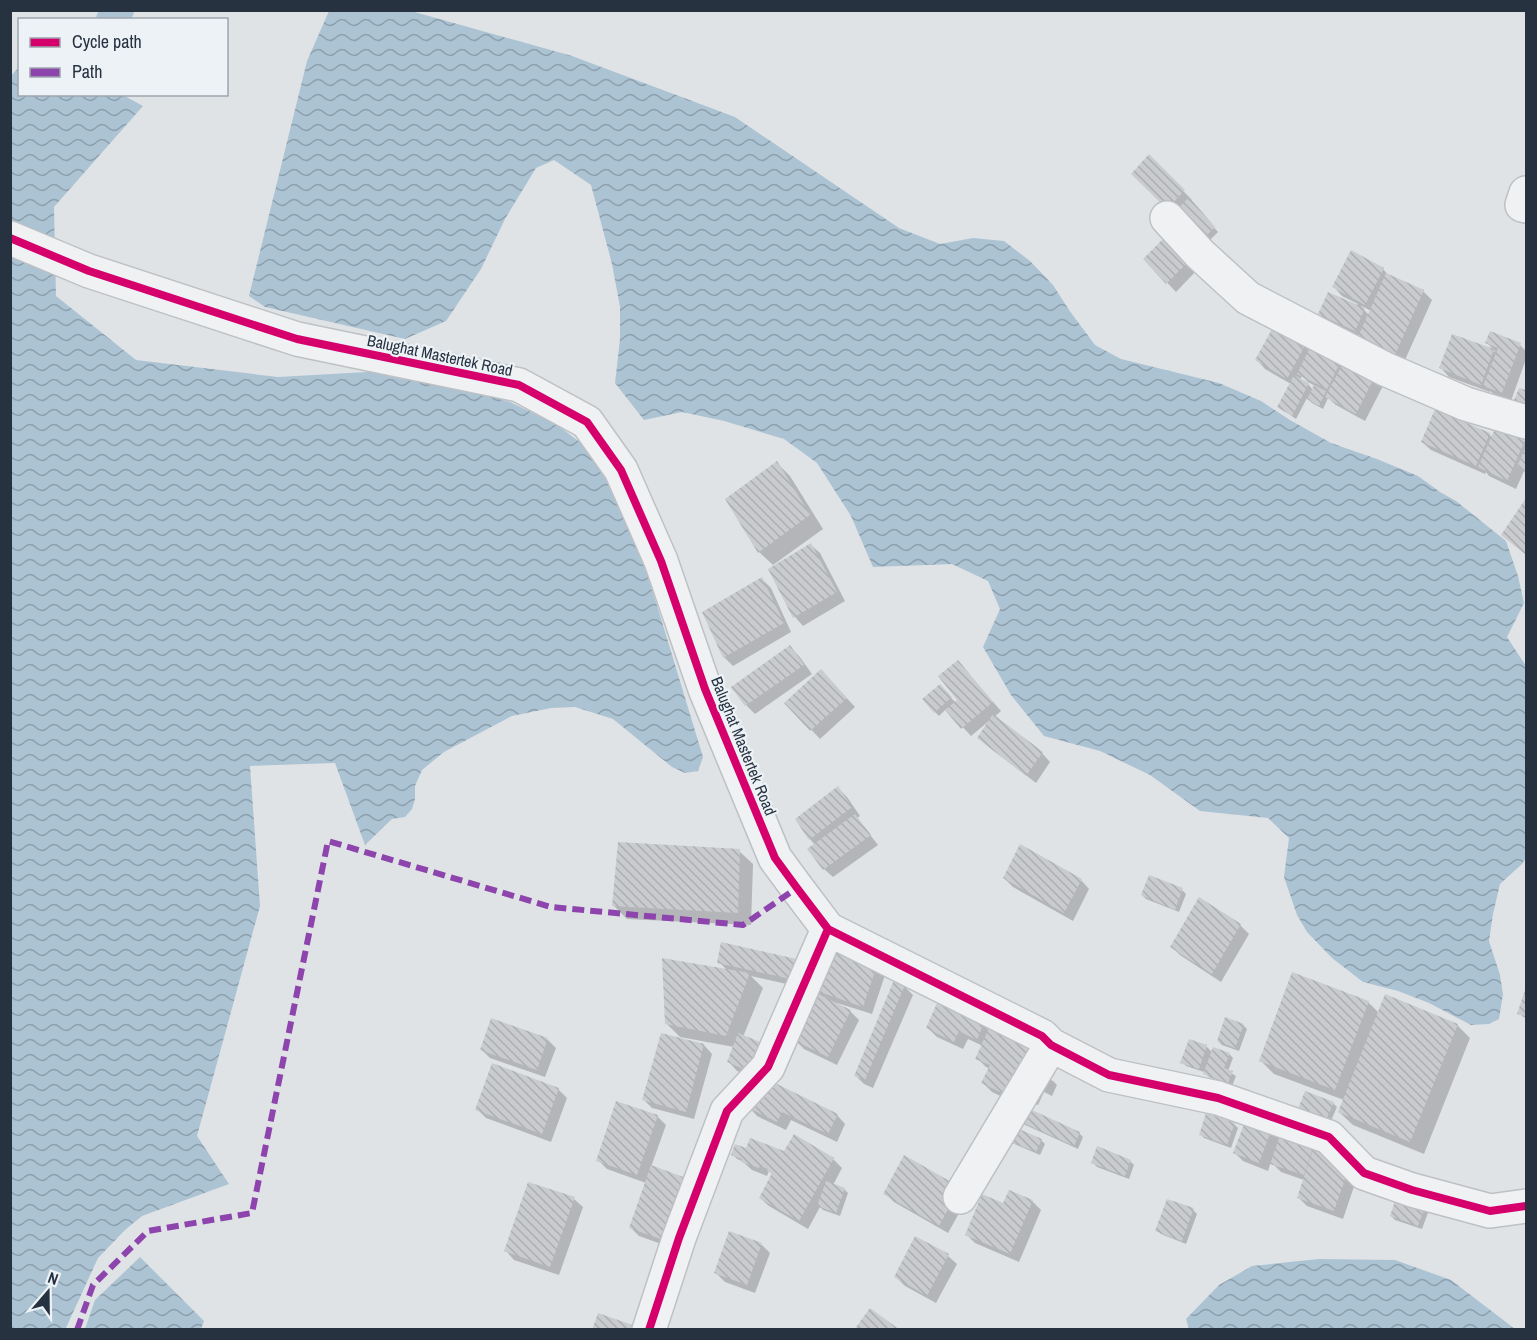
<svg xmlns="http://www.w3.org/2000/svg" width="1537" height="1340" font-family="'Archivo Narrow',sans-serif">
	<style>
		.water { fill: url(#water-waves) }
		.shadow { fill: #0003; fill-rule: evenodd }
		.lines { fill: none; stroke-linecap: round; stroke-linejoin: round }
		.canal { stroke: #acc3d3; stroke-width: 32 }
		.building { fill: url(#building-back-hatch) }
		.minor-casing { stroke: #bec1c4; stroke-width: 36 }
		.minor { stroke: #f0f1f3; stroke-width: 33 }
		.quiet { stroke: #8e44ad; stroke-width: 6; stroke-dasharray: 12 6; stroke-linecap: butt }
		.cycleway-casing { stroke: #edf2f6; stroke-width: 11 }
		.cycleway { stroke: #d6006c; stroke-width: 8 }
		.labels { text-anchor: middle; stroke-width: 4.5; stroke-linejoin: round; paint-order: stroke }
		.street-label { font-size: 16px; fill: #263240; stroke: #edf2f6 }
	</style>
	<defs>
		<pattern id="water-waves" width="16" height="10" patternUnits="userSpaceOnUse" patternTransform="scale(1.5)"><rect width="16" height="10" fill="#acc3d3"/><path d="M0 5q4-4 8 0t8 0" fill="none" stroke="#8c9fad"/></pattern>
		<pattern id="building-back-hatch" width="6" height="6" patternUnits="userSpaceOnUse" patternTransform="scale(1.5)"><rect width="6" height="6" fill="#c9cbce"/><path d="M-1 5l2 2M0 0l6 6M5-1l2 2" fill="none" stroke="#acafb2"/></pattern>
	</defs>
	<rect width="100%" height="100%" fill="#e0e3e6"/>
	<!-- water -->
	<path class="water" d="M329,11H411L572,56L735,117L899,228L940,244L973,238L1004,241L1030,261L1053,285L1069,310L1095,345L1121,359L1219,383L1261,401L1290,420L1331,443L1377,459L1418,476L1440,492L1456,501L1506,541L1518,576L1524,603L1507,637L1526,666V858L1522,864L1500,884L1493,914L1489,941L1500,975L1503,994L1499,1019L1489,1024L1471,1025L1429,1003L1398,991L1363,982L1332,958L1307,932L1297,915L1284,877L1289,838L1268,818L1200,811L1150,775L1100,751L1044,736L1011,695L983,647L1000,609L988,581L952,564L873,567L851,516L817,463L784,439L724,421L682,412L644,420L615,383L620,339V307L612,264L591,185L554,160L536,168L505,219L481,269L446,321L405,339L265,307L249,296L307,61Z
		M19,67L20,94L123,95L143,106L54,207L56,296L136,360L278,377L385,371L450,385L510,402L556,424L599,457L623,501L656,602L703,757L698,771L685,773L672,767L613,719L575,707L551,708L512,716L444,752L422,770L415,786V799L412,809L405,817L392,819L365,845L335,763L250,766L260,906L197,1136L229,1184L142,1216L125,1230L98,1258L65,1330L10,1329V77Z
		M140,1257L204,1321L201,1329H85L95,1300Z
		M1319,1259L1395,1260L1451,1280L1515,1329H1189L1186,1319L1219,1285L1252,1266Z"/>
	<!-- shadow -->
	<path class="shadow" d="M1149,156L1192,200L1191,201L1218,232L1203,247L1174,215Z
		M1176,245L1197,270L1176,292L1145,259Z
		M1383,269L1390,277L1423,291L1432,300L1400,371L1327,321L1319,314L1357,306L1358,304L1342,296L1334,287ZM1362,306L1371,311L1369,315L1361,307Z
		M1277,322L1385,382L1365,421L1336,405L1328,398L1323,409L1312,403L1307,398L1296,419L1279,407L1291,384L1265,369L1257,360ZM1302,376L1308,382L1315,386L1313,390L1308,384L1300,380Z
		M1453,336L1496,352L1487,343L1520,345L1526,351V359L1511,401L1494,394L1490,391V392L1449,377L1441,368Z
		M1489,434L1493,438L1526,440V474L1524,471L1516,489L1489,476L1486,472L1485,474L1431,450L1422,442Z
		M777,463L790,476L823,529L773,565L759,552L727,500Z
		M1526,501V555L1503,535Z
		M811,545L820,553L845,601L803,626L795,617L770,570Z
		M762,579L771,588L791,632L733,666L724,657Z
		M790,647L799,656L812,674L755,714L746,705L733,687Z
		M958,662L1001,711L994,717L1042,753L1050,762L1036,783L988,746L979,738L989,721L971,736L946,709L939,716L935,712L940,686L956,703L959,700Z
		M830,680L855,707L820,739L786,703Z
		M838,788L847,797L860,816L857,818L878,845L833,877L824,869L815,845L810,839Z
		M739,851L753,864L751,925L627,919L613,905Z
		M1004,878L1081,880L1089,889L1073,921L1013,887Z
		M1182,890L1186,894L1179,912L1146,899L1142,895Z
		M1240,925L1249,934L1221,982L1180,955L1171,946Z
		M723,944L809,989L751,976L763,988L743,1037L766,1080L837,1115L845,1124L837,1142L791,1120L786,1130L757,1116L749,1107L761,1080L737,1071L729,1062L734,1047L680,1037L666,1023L728,971L719,962Z
		M831,944L887,969L872,1014L837,1003V1005L850,1011L859,1020L837,1065L804,1049L795,1040L823,998L815,990Z
		M904,986L913,995L873,1088L864,1084L855,1075Z
		M1526,990V1018L1523,1017L1519,1013Z
		M1368,1002L1379,1013L1457,1025L1470,1038L1424,1154L1353,1125L1339,1112L1344,1100L1274,1074L1261,1061Z
		M983,1025L1039,1074L1053,1081L1057,1085L1052,1096L1044,1092L1038,1105L1032,1103L1023,1107L1079,1133L1083,1137L1078,1149L1021,1123L1022,1106L992,1092L983,1083L990,1069L986,1067L977,1058L983,1046L968,1039L963,1049L937,1037L928,1028Z
		M1243,1025L1247,1029L1239,1051L1222,1045L1218,1041Z
		M547,1039L556,1048L545,1077L490,1058L481,1049Z
		M1190,1041L1207,1047L1213,1053L1229,1054L1233,1058L1228,1071L1236,1076L1232,1086L1209,1077L1204,1072L1186,1066L1182,1062Z
		M704,1045L712,1054L694,1119L652,1108L643,1099Z
		M558,1089L567,1098L551,1142L486,1118L477,1109Z
		M1333,1103L1337,1107L1330,1123L1304,1113Z
		M657,1116L666,1125L651,1167L681,1251L639,1236L630,1227L646,1183L607,1169L598,1160Z
		M1234,1124L1238,1128L1231,1148L1204,1138L1200,1134Z
		M1285,1126L1360,1169L1343,1219L1307,1206L1298,1197L1304,1180L1281,1172L1271,1162L1268,1171L1243,1161L1235,1153L1271,1129L1280,1139Z
		M1008,1139L1041,1140L1045,1144L1040,1155L1012,1143Z
		M747,1150L785,1153L833,1159L842,1168L833,1185L844,1189L848,1193L840,1216L823,1210L820,1207L808,1229L769,1206L760,1198L773,1175L769,1171L767,1176L752,1170L742,1161L737,1159L733,1155Z
		M1130,1161L1134,1165L1129,1179L1097,1167L1093,1163Z
		M885,1193L968,1197L948,1233L894,1202Z
		M1398,1197L1429,1210L1422,1229L1395,1220L1391,1216Z
		M574,1199L583,1207L559,1275L514,1260L506,1251Z
		M1032,1201L1041,1210L1019,1262L975,1243L966,1234L1004,1205Z
		M1193,1210L1197,1214L1186,1244L1161,1234L1157,1230Z
		M761,1244L770,1253L755,1293L725,1282L716,1273Z
		M948,1256L957,1264L936,1303L905,1286L896,1277Z"/>
	<g class="lines">
		<!-- canal -->
		<path class="canal" d="M112,20L118,10"/>
	</g>
	<!-- building -->
	<path class="building" d="M1149,154L1185,190L1167,209L1131,174Z
		M1189,197L1215,227L1198,244L1172,215Z
		M1167,235L1190,260L1166,284L1143,259Z
		M1351,250L1384,268L1365,305L1332,287Z
		M1386,273L1424,290L1391,364L1354,346Z
		M1328,292L1365,308L1355,331L1318,314Z
		M1277,320L1309,338L1287,379L1255,360Z
		M1490,331L1521,343L1502,393L1483,386L1498,348L1485,343Z
		M1452,334L1494,349L1481,385L1439,368Z
		M1313,341L1343,357L1327,389L1297,374Z
		M1347,356L1377,372L1356,414L1325,397Z
		M1294,375L1309,383L1292,416L1277,407Z
		M1314,385L1326,391L1319,406L1307,399Z
		M1519,388L1526,390V416L1510,410Z
		M1435,409L1490,433L1476,466L1421,442Z
		M1497,424L1526,438L1507,481L1478,467Z
		M1526,447V472L1517,466Z
		M777,461L810,515L758,553L725,499Z
		M1526,498V552L1525,554L1501,535Z
		M811,543L837,592L793,618L768,569Z
		M762,577L784,623L723,658L702,612Z
		M790,645L804,665L745,706L731,687Z
		M958,660L993,702L961,729L945,710L957,700L938,676Z
		M821,669L847,698L810,731L784,703Z
		M940,684L952,697L934,713L922,699Z
		M993,714L1043,752L1026,776L977,738Z
		M838,786L852,807L809,840L795,819Z
		M855,814L871,835L823,870L807,849Z
		M618,842L740,849L738,913L612,906Z
		M1020,844L1082,879L1064,913L1003,878Z
		M1149,875L1183,888L1175,910L1141,895Z
		M1199,897L1241,924L1212,974L1170,947Z
		M721,942L805,961L800,981L717,963Z
		M830,942L879,959L863,1007L814,990Z
		M662,958L750,973L726,1036L665,1024Z
		M1292,972L1369,1001L1335,1090L1259,1061Z
		M894,980L905,985L865,1080L854,1076Z
		M1526,987V1016L1517,1014Z
		M816,993L851,1010L828,1057L793,1040Z
		M1385,994L1458,1024L1410,1142L1338,1112Z
		M938,1001L984,1023L977,1040L959,1031L954,1042L926,1028Z
		M1225,1017L1244,1024L1235,1048L1217,1041Z
		M491,1018L548,1038L537,1070L480,1050Z
		M989,1028L1037,1050L1015,1099L981,1083L990,1065L975,1059Z
		M661,1033L704,1044L686,1112L642,1100Z
		M738,1033L773,1047L756,1074L727,1062Z
		M1189,1039L1207,1045L1199,1069L1180,1063Z
		M1213,1047L1230,1053L1224,1068L1233,1071L1228,1083L1203,1074Z
		M492,1063L559,1088L542,1134L475,1110Z
		M761,1076L838,1114L828,1134L782,1112L777,1122L747,1107Z
		M1305,1091L1334,1102L1326,1120L1298,1109Z
		M616,1101L658,1115L637,1175L596,1161Z
		M1021,1105L1080,1132L1074,1146L1015,1119Z
		M1206,1113L1235,1123L1227,1145L1199,1135Z
		M1246,1119L1272,1128L1259,1163L1233,1153Z
		M1284,1124L1317,1135L1304,1175L1270,1164Z
		M1012,1126L1042,1139L1036,1152L1006,1140Z
		M794,1134L834,1158L799,1221L759,1198L772,1173L767,1171L768,1169L760,1166L759,1168L741,1162L742,1159L731,1155L735,1144L746,1148L750,1138L784,1151Z
		M1097,1146L1131,1160L1125,1176L1091,1163Z
		M1314,1146L1352,1159L1334,1211L1297,1198Z
		M904,1155L960,1187L939,1226L883,1194Z
		M651,1165L694,1181L672,1243L629,1228Z
		M826,1181L845,1188L836,1213L817,1206Z
		M528,1182L575,1197L550,1267L504,1251Z
		M1009,1190L1033,1200L1010,1254L965,1235L982,1194L1003,1203Z
		M1397,1195L1426,1205L1418,1226L1390,1216Z
		M1167,1199L1194,1208L1182,1241L1155,1231Z
		M729,1231L762,1243L747,1285L714,1273Z
		M915,1236L949,1254L927,1296L894,1277Z
		M870,1308L900,1330H854Z
		M598,1313L644,1329V1330H592Z"/>
	<g class="lines">
		<defs>
			<path id="minor" d="M1526,193L1522,205L1526,206
				M1167,218L1200,254L1248,298L1385,369L1466,404L1526,422
				M10,238L89,271L297,339L519,385L587,422L621,470L661,561L705,689L775,858L797,888L828,929L1042,1036L1051,1045L1109,1075L1218,1098L1329,1137L1364,1173L1412,1190L1490,1211L1526,1206
				M960,1197L1051,1045
				M649,1330L679,1238L727,1111L768,1067L828,929"/>
		</defs>
		<!-- minor casing -->
		<use href="#minor" class="minor-casing"/>
		<!-- minor -->
		<use href="#minor" class="minor"/>
		<!-- quiet -->
		<path class="quiet" d="M77,1330L93,1285L148,1231L252,1213L328,841L551,907L743,925L797,888"/>
		<defs>
			<path id="cycleway" d="M10,238L89,271L297,339L519,385L587,422L621,470L661,561L705,689L775,858L797,888L828,929L1042,1036L1051,1045L1109,1075L1218,1098L1329,1137L1364,1173L1412,1190L1490,1211L1526,1206
				M649,1330L679,1238L727,1111L768,1067L828,929"/>
		</defs>
		<!-- cycleway casing -->
		<use href="#cycleway" class="cycleway-casing"/>
		<!-- cycleway -->
		<use href="#cycleway" class="cycleway"/>
	</g>
	<g class="labels">
		<!-- street labels -->
		<g class="street-label">
			<text transform="translate(440 355) rotate(12)" y="6">Balughat Mastertek Road</text>
			<text transform="translate(744 746) rotate(68)" y="6">Balughat Mastertek Road</text>
		</g>
	</g>
	<!-- border -->
	<rect width="1537" height="1340" fill="none" stroke="#263240" stroke-width="24"/>
	<!-- legend -->
	<rect x="18" y="18" width="210" height="78" fill="#edf2f6" stroke="#9da5ad" stroke-width="1.5"/>
	<rect x="30" y="38" width="30" height="9" fill="#d6006c" stroke="#9da5ad" stroke-width="1.5"/>
	<text x="72" y="48" font-size="18" fill="#263240">Cycle path</text>
	<rect x="30" y="68" width="30" height="9" fill="#8e44ad" stroke="#9da5ad" stroke-width="1.5"/>
	<text x="72" y="78" font-size="18" fill="#263240">Path</text>
	<!-- north arrow -->
	<g transform="translate(48 1292) rotate(20)" stroke="#edf2f6" stroke-width="4.5" paint-order="stroke">
	<path d="M0-4.5L10 22L0 15L-10 22Z" fill="#263240"/>
	<text y="-9" font-size="16" font-weight="bold" text-anchor="middle" fill="#263240">N</text>
	</g>
</svg>
